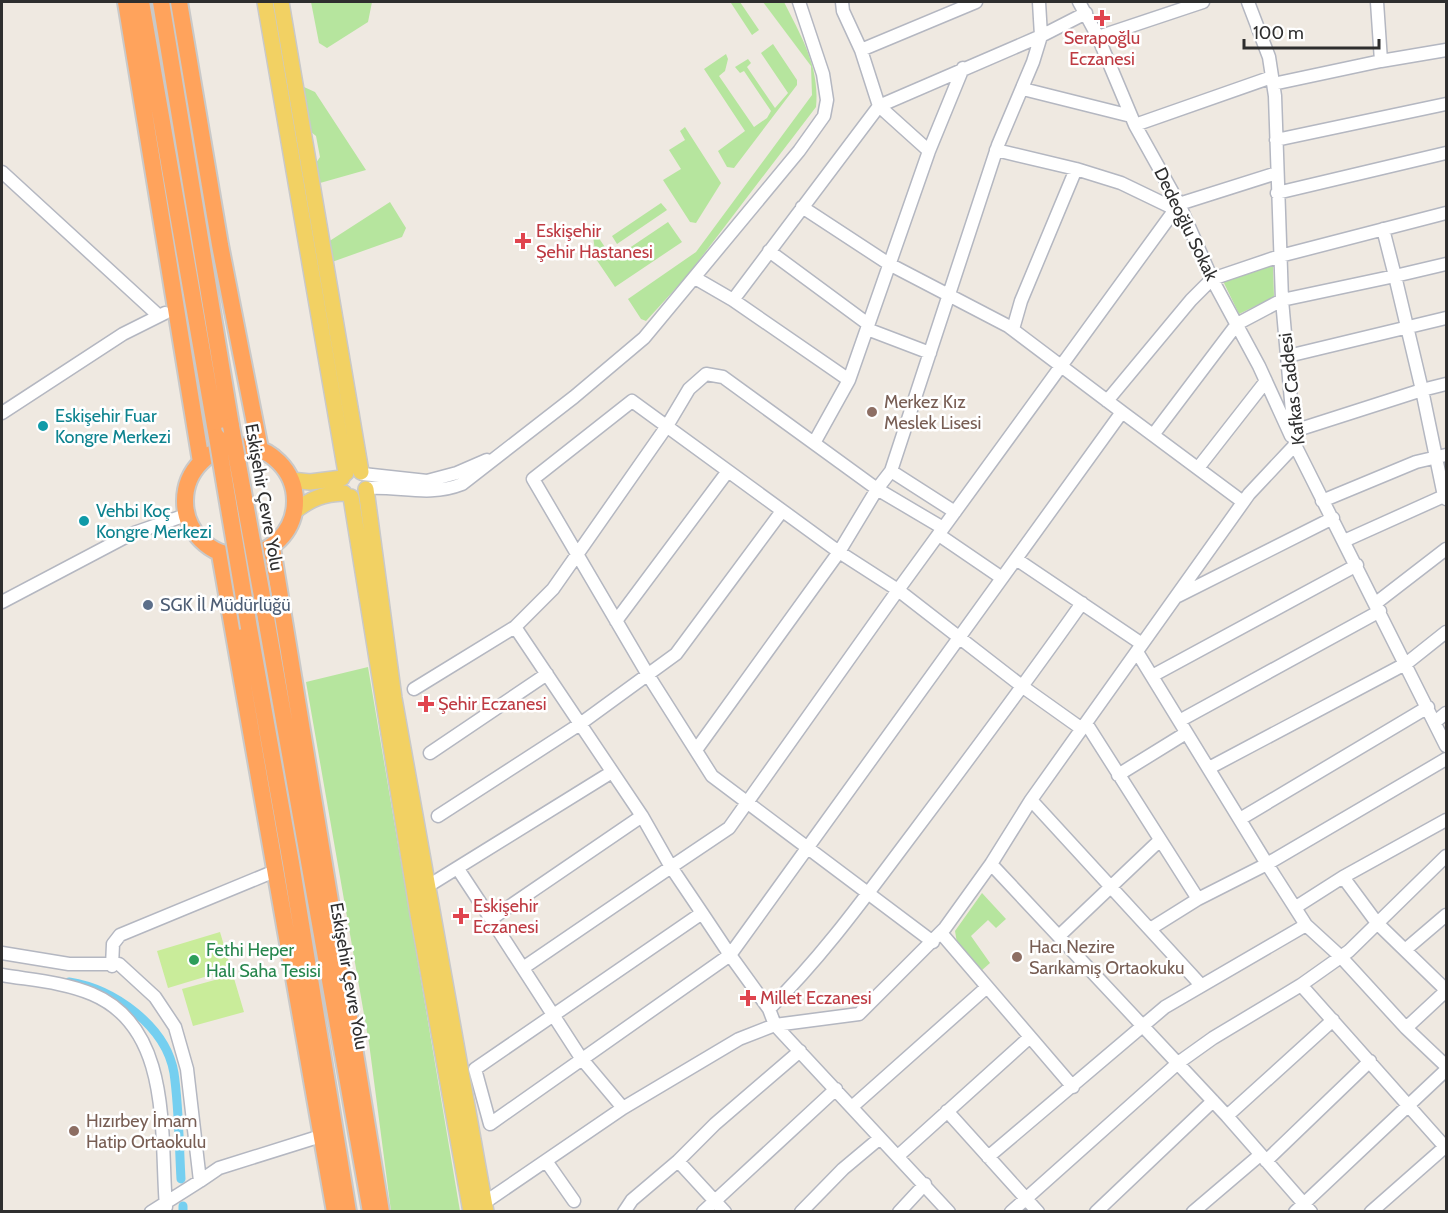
<svg xmlns="http://www.w3.org/2000/svg" width="1448" height="1213" font-family="Cabin,sans-serif">
	<style>
		.green { fill: #b6e59e }
		.pitch { fill: #c9ec9a }
		.lines { fill: none; stroke-linecap: round; stroke-linejoin: round }
		.canal { stroke: #75cff0; stroke-width: 9 }
		.minor-casing { stroke: #b4b7c1; stroke-width: 15 }
		.major-casing { stroke: #c9c9c9; stroke-width: 18 }
		.highway-casing { stroke: #c9c9c9; stroke-width: 20 }
		.minor { stroke: #fff; stroke-width: 12 }
		.major { stroke: #f2d163; stroke-width: 15 }
		.highway { stroke: #ffa35c; stroke-width: 16 }
		.highway-bridge-casing { stroke: #c9c9c9; stroke-width: 20; stroke-linecap: butt }
		.highway-bridge { stroke: #ffa35c; stroke-width: 16 }
		.health-dot { fill: #e0444e; stroke: #fff; stroke-width: 2 }
		.education-dot { fill: #8d6e63; stroke: #fff; stroke-width: 2 }
		.culture-dot { fill: #0f9aa8; stroke: #fff; stroke-width: 2 }
		.service-dot { fill: #5c6f8a; stroke: #fff; stroke-width: 2 }
		.leisure-dot { fill: #2e9e5b; stroke: #fff; stroke-width: 2 }
		.labels { text-anchor: middle; stroke-width: 5; stroke-linejoin: round; paint-order: stroke }
		.health-label { font-size: 18px; fill: #be3a42; stroke: #fff; text-anchor: start }
		.street-label { font-size: 18px; fill: #2e2e2e; stroke: #fff }
		.education-label { font-size: 18px; fill: #785e54; stroke: #fff; text-anchor: start }
		.culture-label { font-size: 18px; fill: #0d838f; stroke: #fff; text-anchor: start }
		.service-label { font-size: 18px; fill: #4e5e75; stroke: #fff; text-anchor: start }
		.leisure-label { font-size: 18px; fill: #27864d; stroke: #fff; text-anchor: start }
	</style>
	<rect width="100%" height="100%" fill="#efe9e1"/>
	<!-- green -->
	<path class="green" d="M311,2H372L368,22L327,48L319,43Z
		M734,2H740L759,30L752,35L731,3Z
		M763,2H784C801,36 820,67 816,107L687,276L646,321L641,319L628,299L696,252L812,95L811,66Z
		M773,44L797,80V85L734,168L727,167L718,151L745,131L704,69L726,54L728,59L725,71L719,76L754,127L767,118L771,111L744,71L740,73L735,67L748,59L751,63L747,67L775,108L788,93L761,53Z
		M304,87L315,92L366,170L320,183L316,163L320,157L316,136L311,132Z
		M685,127L721,183L696,223L690,222L663,180L681,169L669,150L685,140L680,131Z
		M390,202L406,228L402,237L332,262L328,242Z
		M661,203L667,210L617,244L612,236Z
		M668,222L682,242L615,287L596,259L592,228L613,259Z
		M1273,265L1274,297L1239,314L1223,281Z
		M368,667L460,1211H391L369,1043L306,682Z
		M982,893L1006,919L996,928L988,920L971,936L990,963L981,971L957,943L955,931Z"/>
	<!-- pitch -->
	<path class="pitch" d="M220,932L231,969L168,988L157,951Z
		M233,975L244,1012L193,1026L182,989Z"/>
	<g class="lines">
		<!-- canal -->
		<path class="canal" d="M69,982C114,989 166,1026 174,1073C179,1108 179,1144 181,1179
			M183,1206V1212"/>
		<defs>
			<path id="minor" d="M842,2L843,11L861,50
				M1079,2L1098,37L1135,125L1179,204L1212,279L1259,366L1291,436
				M1248,2L1269,57L1275,96L1282,300L1295,445L1446,746
				M1098,37L1203,2
				M1381,61L1446,50
				M1273,84L1381,61L1377,2
				M1023,89L1131,116
				M1135,125L1272,77
				M1276,140L1446,104
				M996,150L1076,169
				M929,151L879,106L1041,36L1039,2
				M2,172L158,315
				M1277,193L1446,153
				M802,207L889,264L1008,326L1122,412L730,955L769,1009L775,1025L949,1212
				M769,251L868,324
				M695,278L733,300
				M867,329L930,353
				M1013,329L1021,301L1076,169L1121,183L1175,209
				M1288,356L1446,318
				M849,380L929,151L963,68
				M1107,401L1191,300L1212,279L1280,256L1446,213
				M1122,412L1243,502
				M2,413L123,334L165,313
				M1294,431L1422,390L1395,276L1446,264
				M1153,435L1237,324L1282,300L1395,276L1383,229
				M814,443L849,380L733,300L879,106L861,50L976,2
				M1198,468L1266,381
				M891,471L955,512
				M363,474L427,481L457,473L487,460
				M367,488C401,486 429,497 462,484L574,397L644,338L799,151L824,116L827,100L823,74L799,2
				M1444,496L1422,390L1446,384
				M1322,501L1416,462L1446,455
				M943,528L877,489L891,471L998,145L1033,62L1041,36L1086,13
				M939,535L1002,578
				M1344,541L1444,496L1446,499
				M1016,559L1142,644
				M1178,596L1333,518
				M2,602L131,534L186,515
				M1376,603L1446,549
				M616,621L728,471
				M515,627L642,816
				M1137,652L1267,864L1446,759
				M1152,676L1357,565
				M414,689L515,627L553,589L667,426L689,389L706,374L723,377L877,489L839,552L696,750
				M1181,720L1380,611
				M1435,722L1446,713
				M1086,723L1198,899
				M430,753L547,674
				M1209,768L1407,663L1446,632
				M1118,775L1186,733
				M1031,800L1200,984
				M438,816L580,724L676,654L782,511
				M1240,819L1428,707
				M1446,856L1349,951L1301,985L1446,1148
				M991,864L1227,1116L1311,1212
				M458,869L491,919
				M1343,877L1377,923L1446,990
				M428,886L612,772
				M1296,907L1343,877L1446,820
				M702,913L730,955L490,1124L475,1069Z
				M1150,929L1198,899L1267,864L1306,925L1341,957L1406,1028L1446,991
				M941,933L1073,1087
				M1059,936L1159,841
				M933,942L712,776L648,675L533,479L632,401L839,552L898,590L1023,687L1082,729
				M1405,950L1446,915
				M2,953L69,964H119L155,997L175,1027L187,1069L200,1181L151,1212
				M112,966L113,944L120,935L275,871
				M523,968L671,867L702,913
				M2,975C31,980 64,982 92,994C173,1028 160,1136 166,1207
				M769,1009C824,955 868,893 914,832C971,756 1027,681 1082,603
				M1406,1028L1446,1066
				M853,1106L987,987
				M623,1108L581,1058L491,919L642,816L671,867L729,828L898,590L1179,204L1277,173
				M947,1111L1038,1212
				M1227,1116L1333,1020
				M898,1156L1030,1037
				M988,1157L1165,1007L1306,925
				M546,1161L574,1201
				M678,1161L725,1212
				M1266,1161L1370,1061
				M200,1181L219,1168L321,1136
				M484,1203L623,1108L739,1039L775,1025L859,1014L945,928L991,864L1031,800L1249,494L1295,445
				M624,1212L632,1200L678,1161L715,1124L800,1051
				M703,1212L836,1089
				M801,1212L843,1169L880,1138
				M899,1212L925,1184
				M1011,1212L1178,1063L1213,1038L1301,985
				M1096,1212L1213,1101
				M1193,1212L1260,1155
				M1295,1212L1446,1070
				M1371,1212L1446,1146"/>
			<path id="major" d="M265,2L346,473
				M281,2L361,472
				M291,480L310,482L342,478
				M366,489L394,698L486,1212
				M351,497L418,914L471,1212
				M295,511C312,498 323,494 344,493"/>
			<path id="highway" d="M126,2L201,462
				M141,2L217,437
				M161,2L231,426
				M179,2L220,245L260,449
				M185 501a55 55 0 1 1 110 0a55 55 0 1 1-110 0Z
				M272,548L381,1212
				M220,554L335,1212
				M264,607L371,1212
				M249,628L291,863L348,1212"/>
		</defs>
		<!-- minor casing -->
		<use href="#minor" class="minor-casing"/>
		<!-- major casing -->
		<use href="#major" class="major-casing"/>
		<!-- highway casing -->
		<use href="#highway" class="highway-casing"/>
		<!-- minor -->
		<use href="#minor" class="minor"/>
		<!-- major -->
		<use href="#major" class="major"/>
		<!-- highway -->
		<use href="#highway" class="highway"/>
		<defs>
			<path id="highway-bridge" d="M231,426L264,607
				M217,437L249,628"/>
		</defs>
		<!-- highway-bridge casing -->
		<use href="#highway-bridge" class="highway-bridge-casing"/>
		<!-- highway-bridge -->
		<use href="#highway-bridge" class="highway-bridge"/>
	</g>
	<!-- markers -->
	<g class="health-dot">
		<path d="M1099 9h6v6h6v6h-6v6h-6v-6h-6v-6h6z"/>
		<path d="M520 232h6v6h6v6h-6v6h-6v-6h-6v-6h6z"/>
		<path d="M423 695h6v6h6v6h-6v6h-6v-6h-6v-6h6z"/>
		<path d="M458 907h6v6h6v6h-6v6h-6v-6h-6v-6h6z"/>
		<path d="M745 989h6v6h6v6h-6v6h-6v-6h-6v-6h6z"/>
	</g>
	<g class="education-dot">
		<circle cx="872" cy="412" r="6"/>
		<circle cx="1017" cy="957" r="6"/>
		<circle cx="74" cy="1131" r="6"/>
	</g>
	<g class="culture-dot">
		<circle cx="43" cy="426" r="6"/>
		<circle cx="84" cy="521" r="6"/>
	</g>
	<circle class="service-dot" cx="148" cy="605" r="6"/>
	<circle class="leisure-dot" cx="194" cy="960" r="6"/>
	<g class="labels">
		<!-- health labels -->
		<g class="health-label">
			<text x="1102" y="44" text-anchor="middle">Serapoğlu<tspan x="1102" dy="21">Eczanesi</tspan></text>
			<text x="536" y="237">Eskişehir<tspan x="536" dy="21">Şehir Hastanesi</tspan></text>
			<text x="438" y="710">Şehir Eczanesi</text>
			<text x="473" y="912">Eskişehir<tspan x="473" dy="21">Eczanesi</tspan></text>
			<text x="760" y="1004">Millet Eczanesi</text>
		</g>
		<!-- street labels -->
		<g class="street-label">
			<text transform="translate(1186 224) rotate(64)" y="6">Dedeoğlu Sokak</text>
			<text transform="translate(1292 389) rotate(-97)" y="6">Kafkas Caddesi</text>
			<text transform="translate(264 497) rotate(80)" y="6">Eskişehir Çevre Yolu</text>
			<text transform="translate(349 976) rotate(80)" y="6">Eskişehir Çevre Yolu</text>
		</g>
		<!-- education labels -->
		<g class="education-label">
			<text x="884" y="408">Merkez Kız<tspan x="884" dy="21">Meslek Lisesi</tspan></text>
			<text x="1029" y="953">Hacı Nezire<tspan x="1029" dy="21">Sarıkamış Ortaokuku</tspan></text>
			<text x="86" y="1127">Hızırbey İmam<tspan x="86" dy="21">Hatip Ortaokulu</tspan></text>
		</g>
		<!-- culture labels -->
		<g class="culture-label">
			<text x="55" y="422">Eskişehir Fuar<tspan x="55" dy="21">Kongre Merkezi</tspan></text>
			<text x="96" y="517">Vehbi Koç<tspan x="96" dy="21">Kongre Merkezi</tspan></text>
		</g>
		<!-- service labels -->
		<g class="service-label">
			<text x="160" y="611">SGK İl Müdürlüğü</text>
		</g>
		<!-- leisure labels -->
		<g class="leisure-label">
			<text x="206" y="956">Fethi Heper<tspan x="206" dy="21">Halı Saha Tesisi</tspan></text>
		</g>
	</g>
	<!-- border -->
	<rect width="1448" height="1213" fill="none" stroke="#2e2e2e" stroke-width="6"/>
	<!-- scale -->
	<path d="M1244 39v9h135v-9" fill="none" stroke="#2e2e2e" stroke-width="3"/>
	<text x="1253" y="39" font-size="18" fill="#2e2e2e" stroke="#ffffff" stroke-width="4.5" paint-order="stroke">100 m</text>
</svg>
